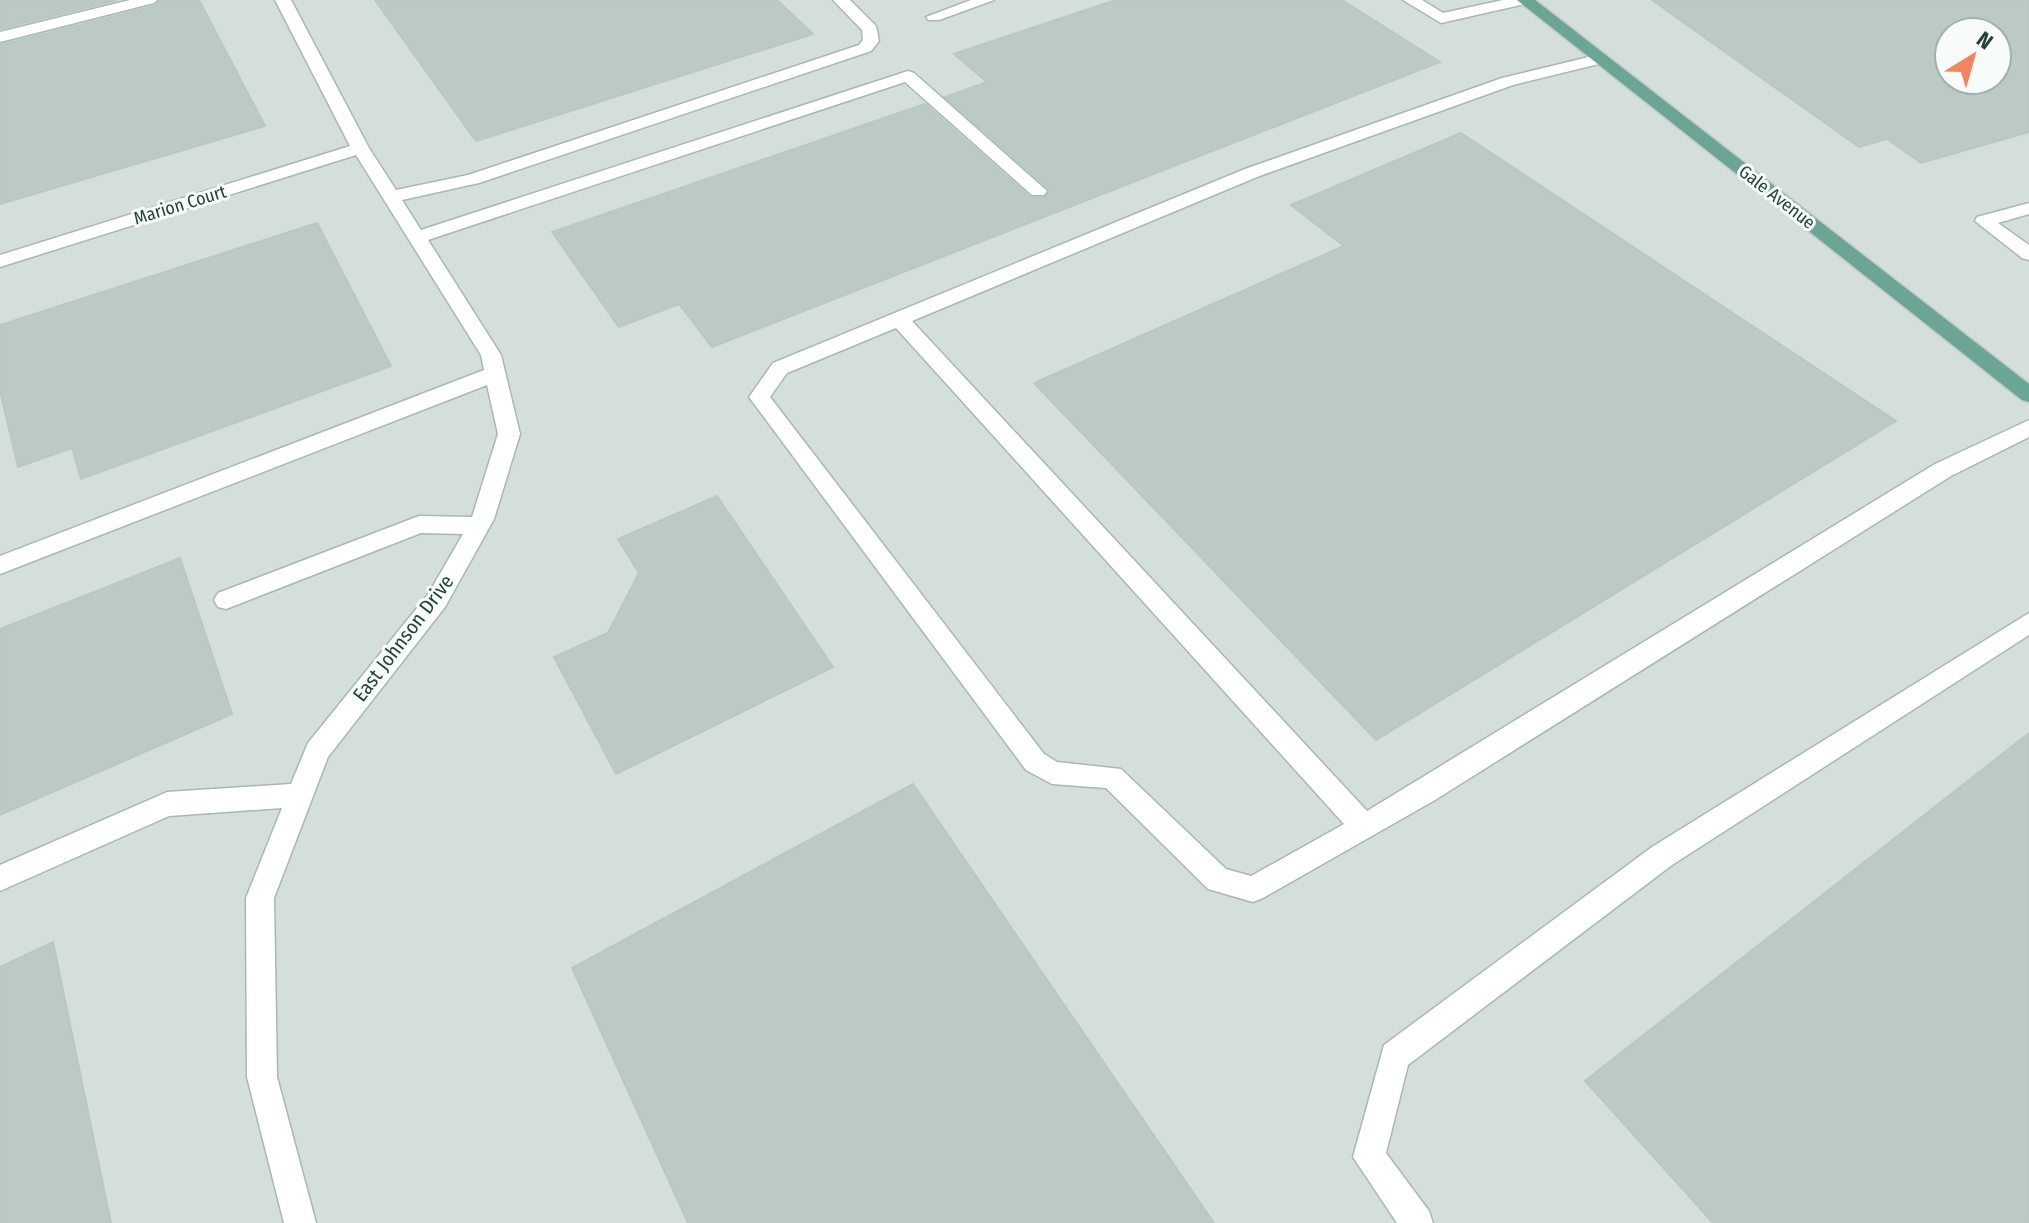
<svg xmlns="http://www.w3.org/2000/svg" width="2029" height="1223" font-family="'Fira Sans Condensed',sans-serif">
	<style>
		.built { fill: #d4dfda; fill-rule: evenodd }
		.building { fill: #bbcac4; stroke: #b8c9c2; stroke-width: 2; fill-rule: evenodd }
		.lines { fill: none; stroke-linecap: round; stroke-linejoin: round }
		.minor-casing { stroke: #a8b8b2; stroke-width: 3 }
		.major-casing { stroke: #c2cac8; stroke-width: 3 }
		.minor { fill: #fff; fill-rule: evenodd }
		.major { fill: #6aa596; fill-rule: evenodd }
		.labels { text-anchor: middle; stroke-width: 6; stroke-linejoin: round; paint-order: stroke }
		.far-street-label { font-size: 18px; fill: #24423a; stroke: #f7fbf9 }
		.street-label { font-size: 20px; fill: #24423a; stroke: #f7fbf9 }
	</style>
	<rect width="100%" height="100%" fill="#e6efeb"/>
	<!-- built -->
	<path class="built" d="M0,0H2029V1223H0ZM1949,32H1997V80H1949Z"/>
	<!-- building -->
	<path class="building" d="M0,0H117L0,29Z
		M160,0H199L265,126L0,204V45L155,6Z
		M375,0H777L813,34L476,141Z
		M1116,0H1342L1440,62L712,347L679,304L619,327L552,232L925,104L1030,197L1044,198L1049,189L945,97L987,82L954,54Z
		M1652,0H2029V132L1921,163L1887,139L1859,147ZM1949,32H1997V80H1949Z
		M1461,133L1896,421L1376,740L1034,383L1344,246L1291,205Z
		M317,223L391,366L81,479L72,448L18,467L0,391V325Z
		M717,496L833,667L616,774L554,657L608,633L639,573L618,539Z
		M180,558L232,714L0,815V629Z
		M2029,733V1223H1713L1585,1081Z
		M913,784L1054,990L1214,1223H688L572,968Z
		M53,942L111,1223H0V967Z"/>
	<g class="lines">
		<defs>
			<path id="minor" d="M130,0H157L154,3L0,42V32Z
				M275,0H291L369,148L396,190L468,175L859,45L863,40L862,30L833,0H850L876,26L879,41L871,51L479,183L402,200L421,230L908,71L914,73L1047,191L1044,195H1032L905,82L428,240L501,355L520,434L494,519L445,607L328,757L274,898L277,1077L316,1223H284L247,1077L246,898L282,808L169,816L0,891V865L158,796L167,792L291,784L308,743L429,593L463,534L421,533L226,609L218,607L214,600L218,593L419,516L472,517L498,434L487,385L0,574V556L484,370L481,355L356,155L0,267V255L350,146Z
				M971,0H994L939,20H929L926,17Z
				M1403,0H1422L1443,13L1503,0H1532L1529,3L1441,23Z
				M1601,54L1607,56V62L1513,85L1257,177L912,321L1367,811L1935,464L2029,420V437L1951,476L1435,800L1263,898L1253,902L1208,889L1106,788L1052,784L1026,770L749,397L773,363L1245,169L1502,78ZM896,328L1344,824L1251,876L1226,869L1121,769L1057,762L1044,754L770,397L787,373Z
				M2029,203V214L1998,223L2029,245V260L2022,258L1975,221L1977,217Z
				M2029,613V635L1672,865L1408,1065L1386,1153L1429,1211L1433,1223H1397L1353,1157L1384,1045L1652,847Z"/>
			<path id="major" d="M1517,0H1535L2029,384V402L2022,400Z"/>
		</defs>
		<!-- minor casing -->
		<use href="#minor" class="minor-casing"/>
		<!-- major casing -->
		<use href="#major" class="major-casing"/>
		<!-- minor -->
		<use href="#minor" class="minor"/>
		<!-- major -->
		<use href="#major" class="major"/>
	</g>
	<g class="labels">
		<!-- far-street labels -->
		<g class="far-street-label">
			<text transform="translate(1777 197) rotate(38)" y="6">Gale Avenue</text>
			<text transform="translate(180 205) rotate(-17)" y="6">Marion Court</text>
		</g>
		<!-- street labels -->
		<g class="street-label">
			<text transform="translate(403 638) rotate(-53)" y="7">East Johnson Drive</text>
		</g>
	</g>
	<!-- north arrow -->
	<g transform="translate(1973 56) rotate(37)"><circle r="38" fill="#f7fbf9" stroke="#a3b1ad" stroke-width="2"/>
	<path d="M0-6L14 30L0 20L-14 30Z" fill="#f4845f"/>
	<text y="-12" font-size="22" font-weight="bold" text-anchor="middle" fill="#24423a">N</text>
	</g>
</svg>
